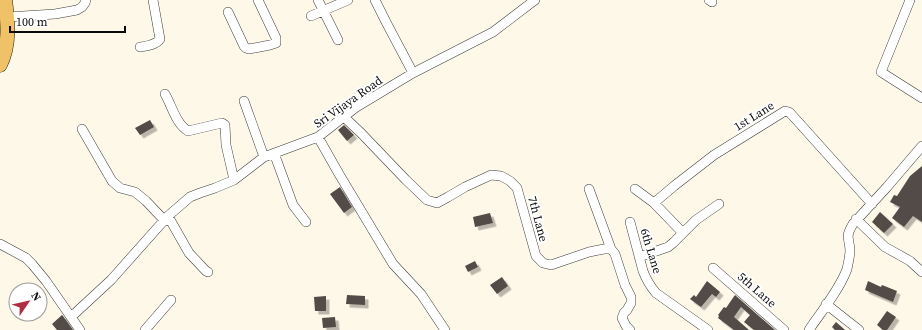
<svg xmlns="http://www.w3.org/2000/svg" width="922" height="330" font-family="'Source Serif 4',serif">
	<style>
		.building { fill: #524b47; filter: url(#shadow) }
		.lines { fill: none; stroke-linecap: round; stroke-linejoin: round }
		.minor-casing { stroke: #3d3d3d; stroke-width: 10 }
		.primary-casing { stroke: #1b1b1b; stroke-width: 15 }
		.minor { stroke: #fff; stroke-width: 9 }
		.primary { stroke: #efc267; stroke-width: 14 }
		.labels { text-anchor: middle; stroke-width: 4; stroke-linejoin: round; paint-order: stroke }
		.street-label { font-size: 12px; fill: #0a0a0a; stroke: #fff }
	</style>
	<defs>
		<filter id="shadow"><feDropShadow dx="3.5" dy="3.5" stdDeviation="0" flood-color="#0004"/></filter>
	</defs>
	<rect width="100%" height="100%" fill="#fef8e9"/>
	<!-- building -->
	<path class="building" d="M150,120L154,127L140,135L135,128Z
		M344,125L354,135L347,141L338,130Z
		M922,166V222L913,216L904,227L892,218L900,207L890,202L894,195L897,196L910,176Z
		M340,187L352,207L344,213L330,194Z
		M880,212L893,224L884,233L872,222Z
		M490,213L493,223L475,227L473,217Z
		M475,261L478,267L468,272L465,266Z
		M502,277L508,286L497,294L490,285Z
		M707,281L720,292L716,297L712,294L701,307L690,299L694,295L696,297Z
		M868,281L881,287L882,285L897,291L893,302L865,290Z
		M347,295L365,296V305L346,304Z
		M735,295L775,330H754L744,322L750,315L741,307L734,317L749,330H734L718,318L719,316L718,315L724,307L726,308Z
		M326,296V311H315L314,297Z
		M887,311L896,317L887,330H883L877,325Z
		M62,315L63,316L73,330H57L52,324Z
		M335,317L336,327L323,328L322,318Z
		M836,322L845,330H835L832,327Z"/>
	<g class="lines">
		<defs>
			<path id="minor" d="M318,0L338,40
				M375,0L386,22L413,73
				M709,0L712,2
				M910,0L881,72L922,98
				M228,12L244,46L246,48L249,49L270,45L276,43V38L258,0
				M311,16L348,0
				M7,17L55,14L77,10L82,7L85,3L86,0
				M140,47C147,46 156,45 160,39L153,0
				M165,94C172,106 176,124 188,131L222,123L225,125L226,145L234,180
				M244,101L264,157
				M344,117L361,133L406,180L427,200L437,203L448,197L465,187L491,175L501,176L510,181L517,188L536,256L543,263L551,265L589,252L604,249H611L615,254L625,285L631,297V303L627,310L624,313L622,318L626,326L630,330
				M82,129L112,181L120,188L135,192L146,201L165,221
				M318,137L339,174L393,264L421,294L445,330
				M274,153L293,205L306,222
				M589,189L611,249
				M635,189L654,203L683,233
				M654,203L674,186L714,155L785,111L789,112L792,115L872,204
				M168,216L189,253L206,271L208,272
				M856,219L885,247L910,261L922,272
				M630,222L643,271C646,279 650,286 656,293L708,330
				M0,244L26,258L32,264L46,281L80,330
				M639,257L668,247L673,243L696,220L719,204
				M713,268L784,330
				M826,304L859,330
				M71,317L111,280L168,216L190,197L200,193L215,188L234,180L264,157L318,137L355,108L413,73L493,32L535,0
				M145,330L171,300
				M809,330C821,312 840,289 847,269C848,264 850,256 850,250C849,237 845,237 853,224L887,187L922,146"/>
			<path id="primary" d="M0,65C10,45 8,22 5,0"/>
		</defs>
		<!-- minor casing -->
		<use href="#minor" class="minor-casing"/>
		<!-- primary casing -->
		<use href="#primary" class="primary-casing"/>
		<!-- minor -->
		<use href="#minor" class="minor"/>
		<!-- primary -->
		<use href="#primary" class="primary"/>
	</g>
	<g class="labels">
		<!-- street labels -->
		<g class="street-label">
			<text transform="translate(348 102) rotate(-35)" y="4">Sri Vijaya Road</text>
			<text transform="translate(754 116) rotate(-32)" y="4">1st Lane</text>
			<text transform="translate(538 219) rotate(75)" y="4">7th Lane</text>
			<text transform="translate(651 251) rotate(73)" y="4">6th Lane</text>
			<text transform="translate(757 290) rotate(41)" y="4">5th Lane</text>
		</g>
	</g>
	<!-- north arrow -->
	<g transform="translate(28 302) rotate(56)"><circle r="19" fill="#ffffff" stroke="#9d9d9d"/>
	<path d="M0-3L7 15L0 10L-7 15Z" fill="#b02d3f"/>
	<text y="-6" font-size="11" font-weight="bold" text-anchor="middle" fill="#0a0a0a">N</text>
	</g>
	<!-- scale -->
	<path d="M10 26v6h115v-6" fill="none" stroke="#0a0a0a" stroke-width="2"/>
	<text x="16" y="26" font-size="12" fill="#0a0a0a" stroke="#ffffff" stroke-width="3" paint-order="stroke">100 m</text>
</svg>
